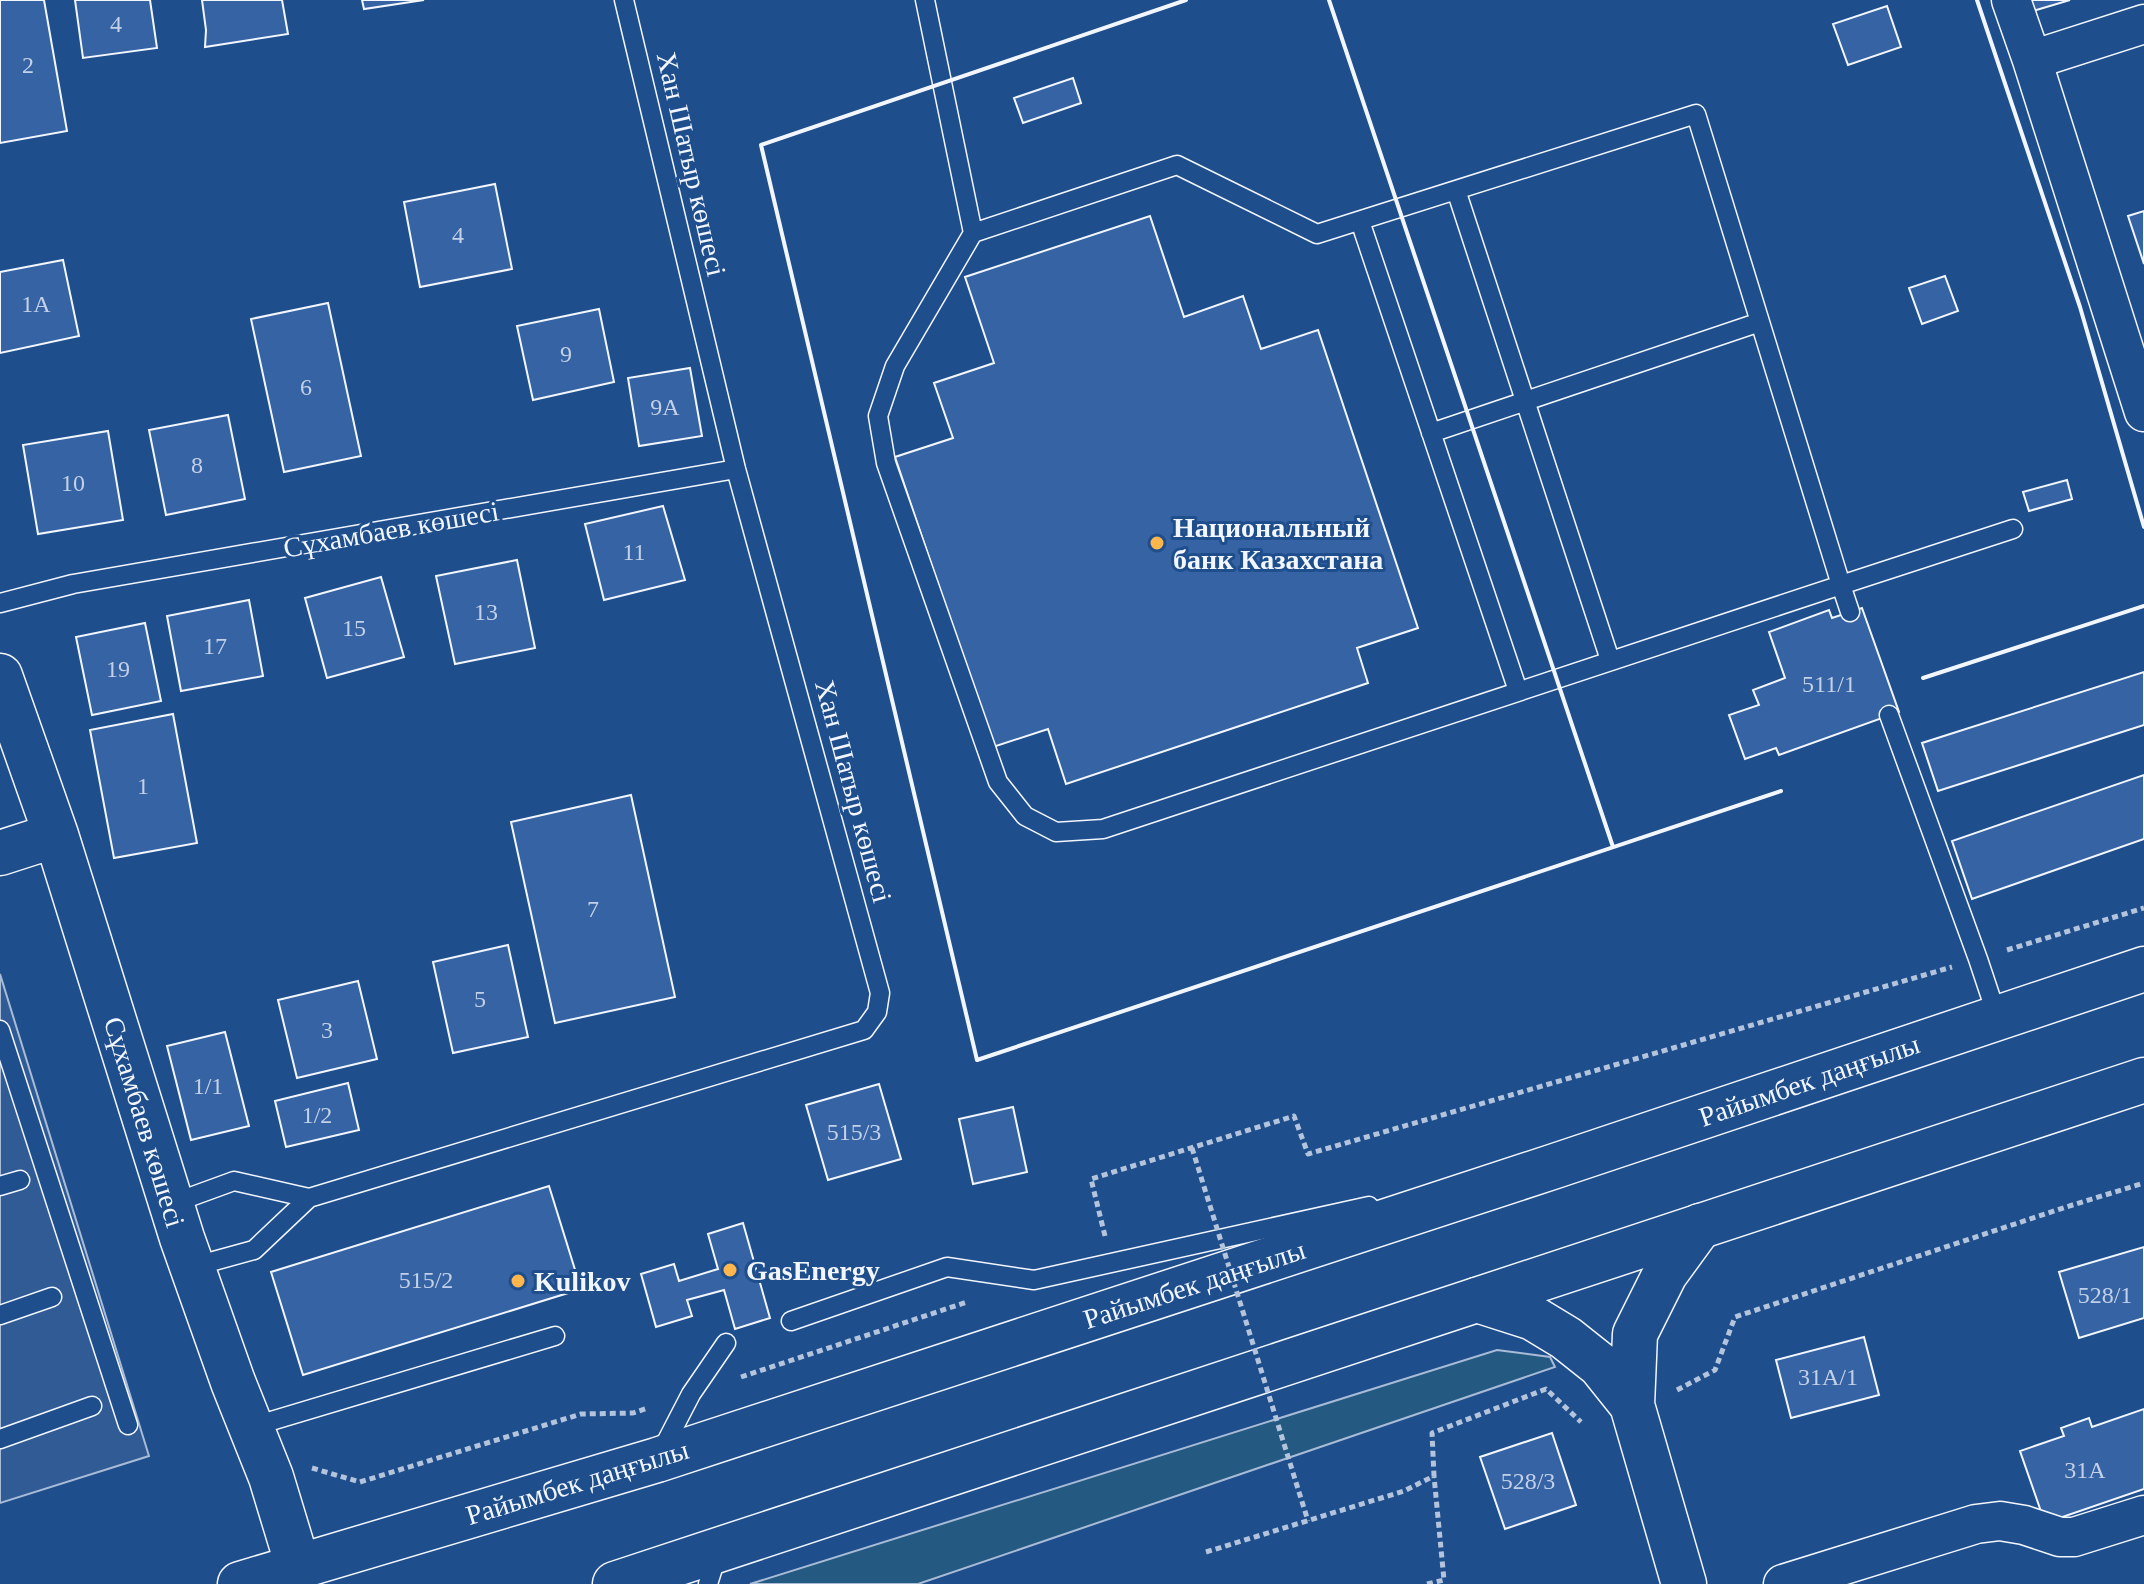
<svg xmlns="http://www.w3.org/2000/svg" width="2144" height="1584" font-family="'Times New Roman',serif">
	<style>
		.green { fill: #245a82; stroke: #a8bbd7; stroke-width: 2 }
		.parking { fill: #305b95; stroke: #a8bbd7; stroke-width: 2 }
		.building { fill: #3563a3; stroke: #f2f6ff; stroke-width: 2 }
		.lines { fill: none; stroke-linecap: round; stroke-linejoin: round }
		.service-casing { stroke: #f2f6ff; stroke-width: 21 }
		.minor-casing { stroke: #f2f6ff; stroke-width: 41 }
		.tertiary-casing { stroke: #f2f6ff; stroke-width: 47 }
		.secondary-casing { stroke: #f2f6ff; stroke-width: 47 }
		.trunk-casing { stroke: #f2f6ff; stroke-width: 47 }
		.path { stroke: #b3c4dc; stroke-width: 5; stroke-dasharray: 6 4; stroke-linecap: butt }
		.service { stroke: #1f4e8c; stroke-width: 18 }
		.minor { stroke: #1f4e8c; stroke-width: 38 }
		.tertiary { stroke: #1f4e8c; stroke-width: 44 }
		.secondary { stroke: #1f4e8c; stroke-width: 44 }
		.trunk { stroke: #1f4e8c; stroke-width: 44 }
		.path-bridge { stroke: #b3c4dc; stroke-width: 5; stroke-dasharray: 6 4; stroke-linecap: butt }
		.wall { stroke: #f2f6ff; stroke-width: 4 }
		.poi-dot { fill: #ffb74d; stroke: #1f4e8c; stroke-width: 3 }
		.labels { text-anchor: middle; stroke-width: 6; stroke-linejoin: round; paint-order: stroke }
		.number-label { font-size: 24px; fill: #c3d1e8 }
		.street-label { font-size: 28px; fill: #f2f6ff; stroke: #1f4e8c }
		.poi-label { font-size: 28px; font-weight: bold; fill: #f2f6ff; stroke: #1f4e8c; text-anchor: start }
	</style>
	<rect width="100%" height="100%" fill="#1f4e8c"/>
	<!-- green -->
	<path class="green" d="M1497,1350L1550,1357L1555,1367L918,1584H750Z"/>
	<!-- parking -->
	<path class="parking" d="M0,974L149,1456L0,1503Z"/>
	<!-- building -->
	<path class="building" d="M0,0H44L67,131L0,143Z
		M75,0H150L157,48L83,58Z
		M202,0H282L288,34L205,47L206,30Z
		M362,0H424L364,9Z
		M2029,0H2070L2033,11Z
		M1887,6L1901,47L1848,65L1833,24Z
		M1073,78L1081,103L1023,123L1014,98Z
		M495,184L512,269L420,287L404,202Z
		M2144,211V264L2128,216Z
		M1150,216L1184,317L1243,296L1261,349L1318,330L1418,628L1357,648L1368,683L1066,784L1048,729L993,747L895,457L953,438L934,383L994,363L965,277Z
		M63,260L79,336L0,353V272Z
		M1945,276L1958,311L1922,324L1909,288Z
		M328,303L361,456L284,472L251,319Z
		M599,309L614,382L533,400L517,326Z
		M690,368L702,436L639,446L628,378Z
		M228,415L245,499L166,515L149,430Z
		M108,431L123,520L38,534L23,445Z
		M2067,480L2072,499L2029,511L2023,492Z
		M663,506L685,580L604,600L585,524Z
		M517,560L535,648L455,664L436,576Z
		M381,577L404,657L327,678L305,598Z
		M249,600L263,676L181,691L167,616Z
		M1862,608L1899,712L1779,755L1776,748L1745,759L1729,715L1759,705L1753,690L1785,678L1769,632L1829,610L1832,618Z
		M145,623L161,701L92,715L76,637Z
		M2144,672V725L1938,791L1922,743Z
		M173,714L197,843L114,858L90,730Z
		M2144,775V839L1972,899L1952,841Z
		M631,795L675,997L555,1023L511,822Z
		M508,945L528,1037L453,1053L433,962Z
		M358,981L377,1059L297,1078L278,1000Z
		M225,1032L249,1126L191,1140L167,1046Z
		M348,1083L359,1130L286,1147L275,1101Z
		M879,1084L901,1159L828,1180L806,1105Z
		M1013,1107L1027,1172L973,1184L959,1119Z
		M549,1186L581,1289L303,1375L271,1272Z
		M743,1223L770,1318L735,1329L724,1290L687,1300L692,1316L656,1327L641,1274L674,1264L679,1281L718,1269L708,1234Z
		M2144,1247V1318L2079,1338L2059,1272Z
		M1864,1337L1879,1395L1791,1418L1776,1360Z
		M2144,1409V1489L2045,1523L2020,1451L2064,1436L2061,1428L2089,1418L2092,1427Z
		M1552,1433L1576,1505L1505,1529L1480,1457Z"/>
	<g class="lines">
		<defs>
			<path id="service" d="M925,0L973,233
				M1456,190L1610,660
				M1360,221L1518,691
				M1431,433L1760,322
				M0,603L73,584L736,469
				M1850,612L1841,585L1103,829L1056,832L1025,816L998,782L886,463L878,416L895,366L973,233L1177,165L1317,234L1696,114L1841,585L2013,529
				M1889,715L1978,959L1997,1016
				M0,1030L128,1425
				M0,1186L20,1180
				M171,1204L234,1181L309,1198
				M192,1267L254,1250L309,1198L864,1030L877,1012L880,993L736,469L624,0
				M0,1315L52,1297
				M791,1321L947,1267L1034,1280L1369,1206
				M251,1427L555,1336
				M0,1439L92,1406
				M660,1454L691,1394L726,1343
				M708,1584L718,1552"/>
			<path id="minor" d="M2011,0L2032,60
				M2144,24L2032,60L2144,412
				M1783,1584L1976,1524L2000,1521L2024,1525L2060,1537H2074L2144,1515"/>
			<path id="tertiary" d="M0,676L56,835L182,1238L233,1382L271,1477L298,1566
				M0,853L56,835"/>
			<path id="secondary" d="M1477,1300L1533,1318L1566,1338L1600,1365L1632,1405
				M1684,1584L1632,1405L1635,1334L1665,1274L1700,1226"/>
			<path id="trunk" d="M240,1584L657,1460L1555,1166L2144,969
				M615,1584L2144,1080"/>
		</defs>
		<!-- service casing -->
		<use href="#service" class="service-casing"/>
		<!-- minor casing -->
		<use href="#minor" class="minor-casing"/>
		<!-- tertiary casing -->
		<use href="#tertiary" class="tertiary-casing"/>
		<!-- secondary casing -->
		<use href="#secondary" class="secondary-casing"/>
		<!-- trunk casing -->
		<use href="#trunk" class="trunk-casing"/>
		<!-- path -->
		<path class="path" d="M2007,950L2144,908
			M1105,1236L1091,1179L1294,1116L1308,1154L1952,967
			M741,1377L967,1302
			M1677,1390L1715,1370L1735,1317L2066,1207L2144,1183
			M312,1468L360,1482L581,1414L633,1413L648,1408
			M1206,1552L1404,1491L1434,1476L1432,1433L1546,1389L1581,1422
			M1427,1584L1444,1580L1434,1476"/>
		<!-- service -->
		<use href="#service" class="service"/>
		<!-- minor -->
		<use href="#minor" class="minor"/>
		<!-- tertiary -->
		<use href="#tertiary" class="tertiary"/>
		<!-- secondary -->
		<use href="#secondary" class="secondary"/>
		<!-- trunk -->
		<use href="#trunk" class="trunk"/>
		<!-- path-bridge -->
		<path class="path-bridge" d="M1192,1148L1308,1521"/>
		<!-- wall -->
		<path class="wall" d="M1186,0L761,145L977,1060L1781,791
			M1329,0L1613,847
			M1977,0L2080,307L2144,527
			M1923,678L2144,606"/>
	</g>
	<!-- markers -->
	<g class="poi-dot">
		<circle cx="1157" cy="543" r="8"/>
		<circle cx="730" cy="1270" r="8"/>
		<circle cx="518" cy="1281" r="8"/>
	</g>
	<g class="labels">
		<!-- number labels -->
		<g class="number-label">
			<text x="116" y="32">4</text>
			<text x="28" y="73">2</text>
			<text x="458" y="243">4</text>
			<text x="36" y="312">1А</text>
			<text x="566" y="362">9</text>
			<text x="306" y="395">6</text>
			<text x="665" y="415">9А</text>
			<text x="197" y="473">8</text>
			<text x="73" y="491">10</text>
			<text x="634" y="560">11</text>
			<text x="486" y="620">13</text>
			<text x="354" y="636">15</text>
			<text x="215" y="654">17</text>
			<text x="118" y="677">19</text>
			<text x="1829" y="692">511/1</text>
			<text x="143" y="794">1</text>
			<text x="593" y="917">7</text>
			<text x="480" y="1007">5</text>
			<text x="327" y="1038">3</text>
			<text x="208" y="1094">1/1</text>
			<text x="317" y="1123">1/2</text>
			<text x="854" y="1140">515/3</text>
			<text x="426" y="1288">515/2</text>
			<text x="2105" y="1303">528/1</text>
			<text x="1828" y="1385">31А/1</text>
			<text x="2085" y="1478">31А</text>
			<text x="1528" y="1489">528/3</text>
		</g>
		<!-- street labels -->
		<g class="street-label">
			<text transform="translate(692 164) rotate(77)" y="10">Хан Шатыр көшесі</text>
			<text transform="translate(391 529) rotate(-10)" y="10">Сұхамбаев көшесі</text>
			<text transform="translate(854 791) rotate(75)" y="10">Хан Шатыр көшесі</text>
			<text transform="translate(1809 1080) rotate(-19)" y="10">Райымбек даңғылы</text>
			<text transform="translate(145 1122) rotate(73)" y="10">Сұхамбаев көшесі</text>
			<text transform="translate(1194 1284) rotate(-18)" y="10">Райымбек даңғылы</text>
			<text transform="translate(577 1482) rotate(-17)" y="10">Райымбек даңғылы</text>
		</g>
		<!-- poi labels -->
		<g class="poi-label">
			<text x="1173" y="537">Национальный<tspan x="1173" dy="32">банк Казахстана</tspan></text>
			<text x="746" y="1280">GasEnergy</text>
			<text x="534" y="1291">Kulikov</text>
		</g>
	</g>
</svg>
